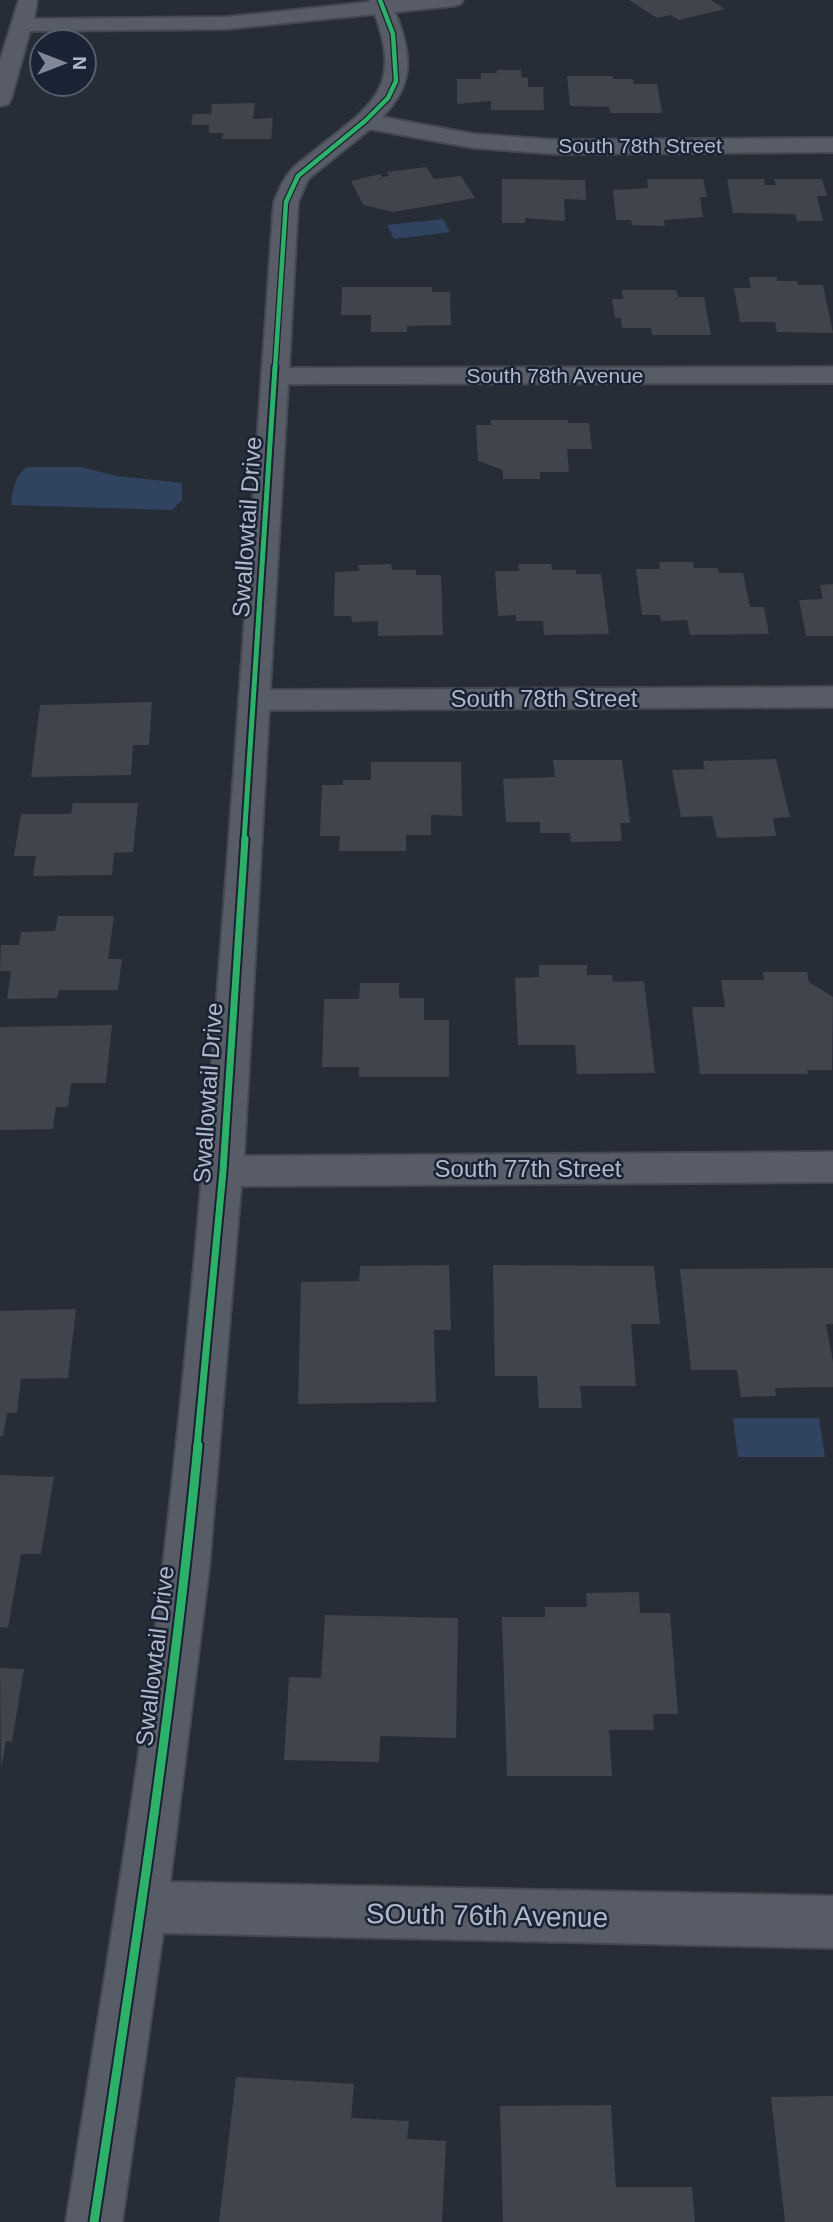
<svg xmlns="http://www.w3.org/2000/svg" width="833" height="2222" font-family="Arial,sans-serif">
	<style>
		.water { fill: #304361 }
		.building { fill: #3f444d }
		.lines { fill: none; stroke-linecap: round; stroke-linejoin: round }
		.minor-casing { stroke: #444850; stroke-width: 4 }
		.minor { fill: #575c66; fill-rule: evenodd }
		.cycleway-far3-casing { stroke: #1a2333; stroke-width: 7 }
		.cycleway-far2-casing { stroke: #1a2333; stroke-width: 9 }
		.cycleway-far1-casing { stroke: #1a2333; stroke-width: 11 }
		.cycleway-casing { stroke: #1a2333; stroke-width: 13 }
		.cycleway-far3 { stroke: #2db169; stroke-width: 4.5 }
		.cycleway-far2 { stroke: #2db169; stroke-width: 5 }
		.cycleway-far1 { stroke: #2db169; stroke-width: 7 }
		.cycleway { stroke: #2db169; stroke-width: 9 }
		.labels { text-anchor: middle; stroke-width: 5; stroke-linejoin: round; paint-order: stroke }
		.far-street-label { font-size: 21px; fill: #b0b9ca; stroke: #1a2333 }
		.street-label { font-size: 24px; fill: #b0b9ca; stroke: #1a2333 }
		.near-street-label { font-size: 28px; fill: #b0b9ca; stroke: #1a2333 }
	</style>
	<rect width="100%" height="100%" fill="#272d37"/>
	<!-- water -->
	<path class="water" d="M443,219L450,232L394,239L387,225Z
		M28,467H81L117,476L182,483V500L172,510L11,505C13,490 14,475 28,467Z
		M733,1418H819L825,1457H738Z"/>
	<!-- building -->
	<path class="building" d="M629,0H711L725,9L679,20L670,15L657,18Z
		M497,70H521V77L528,78V87H543L544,110H491V101L457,104V79H481V73H497Z
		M567,76H613V79H633L634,84H657L662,113H610L609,107L570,106Z
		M255,103L253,119L273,118L271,139H222L223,133H209V125H191L193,114H211L212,104Z
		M426,167L434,179L461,176L475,198L393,212L363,205L351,181L380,174L382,177L389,176L387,172Z
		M502,179L585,180L586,200L564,199L565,221L525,218V223H502Z
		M647,179H703L707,197H700L703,217L664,220L665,226L632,225L631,220H616L613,190L648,188Z
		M727,179H764L765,185H776L774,179H822L827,196H817L823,221H797L795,214L733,213Z
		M749,277H777V281H797L798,285H823L833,333L777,332L775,322H740L734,288H751Z
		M342,287H432V292H450L451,325L407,326V332H371V315H341Z
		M622,290H676L678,297H704L711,335H652L651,328H622L621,318H615L612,299H623Z
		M491,420H568V423H589L592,449H567L569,472H540V479H503V470L478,461L476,425H491Z
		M659,562H693L694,568H718L719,573H743L750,607H764L769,634L690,635L687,620L661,621L660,615H642L636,569H660Z
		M391,564L392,570H416V575H441L443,635L378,636V621L352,622L351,616H334L335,572L359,571L358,565Z
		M518,564H551L552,570H576V574H601L609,634L544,635L543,621H516V615L498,616L495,571H519Z
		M833,584V636H806L799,600L823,599L820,585Z
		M152,702L149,745H133L131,775L31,777L40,705Z
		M776,759L790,817L773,818L776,836L717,838L712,816L681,817L672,770L705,769L703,761Z
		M553,760H622L630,823H620L622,841L571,842L570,833H540V822H506L503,779L555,777Z
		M371,762H461L462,816L431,815V835H406V851H339L340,836H320L322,785H343V780H371Z
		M73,803H138L133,852L114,853L112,875L33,876L36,856H14L21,814H71Z
		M58,916H114L108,959H122L118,990H59L57,998L7,999L11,971H0L1,945H19L21,932L55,931Z
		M539,965H587V975H612L613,982L644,981L655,1073L577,1074L575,1045H518L515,978L539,977Z
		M763,972H807L809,982L833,997L832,1070H807L808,1074H700L692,1007H725L721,980H764Z
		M360,983H399V998H424V1020H449V1077H359V1067H322L324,999H359Z
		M112,1025L106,1083H71L68,1107H56L53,1129L0,1130V1027Z
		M449,1265L451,1330H434L436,1402L298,1404L301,1282L359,1281L360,1266Z
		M493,1265L654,1266L660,1324H631L636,1386H580L582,1408H539L537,1376H495Z
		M833,1268V1324H826L833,1362V1387L775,1388L776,1396L741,1397L737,1370H691L680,1269Z
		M76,1309L68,1378L21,1379L17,1413H7L3,1436H0V1311Z
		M0,1475L54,1477L41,1554H21L8,1628L0,1627Z
		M639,1592L640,1613H670L678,1714H653L654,1730H609L612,1776H507L502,1617H545V1607H587L586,1593Z
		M325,1615L458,1618L456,1738L380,1736L379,1762L284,1760L289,1677L321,1678Z
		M0,1668L24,1669L12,1742L6,1741L1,1769Z
		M236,2077L354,2084L351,2118L409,2121L407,2139L446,2141L442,2222H219Z
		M833,2096V2222H785L771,2097Z
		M611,2105L616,2187H692L695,2222H503L500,2106Z"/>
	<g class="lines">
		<defs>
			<path id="minor" d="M19,0H37L34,19L227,17L370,2V0H463L460,4L453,6L395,12C412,54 415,84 382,117L474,134L558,140L833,138V152L558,154L474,148L370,129L308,179L298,202L289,368L833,367V383L288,384L270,690L833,687V707L269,710L244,1156L833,1152V1182L241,1186L209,1569L170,1882L833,1896V1948L163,1933L122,2222H66C100,2004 138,1785 163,1566C215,1113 241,657 274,202C278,193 282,181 289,173C295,164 306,158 314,151C368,107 404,92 375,14L227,29L30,31L11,99L8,104L0,106V61Z"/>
		</defs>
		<!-- minor casing -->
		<use href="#minor" class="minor-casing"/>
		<!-- minor -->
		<use href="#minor" class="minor"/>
		<defs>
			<path id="cycleway-far3" d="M275,369L286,202L298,176L365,121L388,98L396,81L393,34L380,0"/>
			<path id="cycleway-far2" d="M244,841L275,367"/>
			<path id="cycleway-far1" d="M197,1447L223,1171L245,839"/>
			<path id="cycleway" d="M94,2222C133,1964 173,1705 198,1445"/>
		</defs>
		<!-- cycleway-far3 casing -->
		<use href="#cycleway-far3" class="cycleway-far3-casing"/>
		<!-- cycleway-far2 casing -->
		<use href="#cycleway-far2" class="cycleway-far2-casing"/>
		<!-- cycleway-far1 casing -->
		<use href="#cycleway-far1" class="cycleway-far1-casing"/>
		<!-- cycleway casing -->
		<use href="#cycleway" class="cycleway-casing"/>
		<!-- cycleway-far3 -->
		<use href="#cycleway-far3" class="cycleway-far3"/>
		<!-- cycleway-far2 -->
		<use href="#cycleway-far2" class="cycleway-far2"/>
		<!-- cycleway-far1 -->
		<use href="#cycleway-far1" class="cycleway-far1"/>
		<!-- cycleway -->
		<use href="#cycleway" class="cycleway"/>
	</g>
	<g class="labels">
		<!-- far-street labels -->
		<g class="far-street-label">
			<text x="640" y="153">South 78th Street</text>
			<text x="555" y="383">South 78th Avenue</text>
		</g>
		<!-- street labels -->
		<g class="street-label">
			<text transform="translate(247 527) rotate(-86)" y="8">Swallowtail Drive</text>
			<text x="544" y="707">South 78th Street</text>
			<text transform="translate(208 1093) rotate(-86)" y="8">Swallowtail Drive</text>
			<text x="528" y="1177">South 77th Street</text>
			<text transform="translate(155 1656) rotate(-83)" y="8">Swallowtail Drive</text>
		</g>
		<!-- near-street labels -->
		<g class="near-street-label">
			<text transform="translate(487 1915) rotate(1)" y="10">SOuth 76th Avenue</text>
		</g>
	</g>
	<!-- north arrow -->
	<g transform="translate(63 63) rotate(90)"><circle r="33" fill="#1a2333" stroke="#565f6f" stroke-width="2"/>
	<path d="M0-5L12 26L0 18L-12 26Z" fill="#808897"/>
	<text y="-10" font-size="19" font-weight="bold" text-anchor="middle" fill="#b0b9ca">N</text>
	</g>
</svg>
